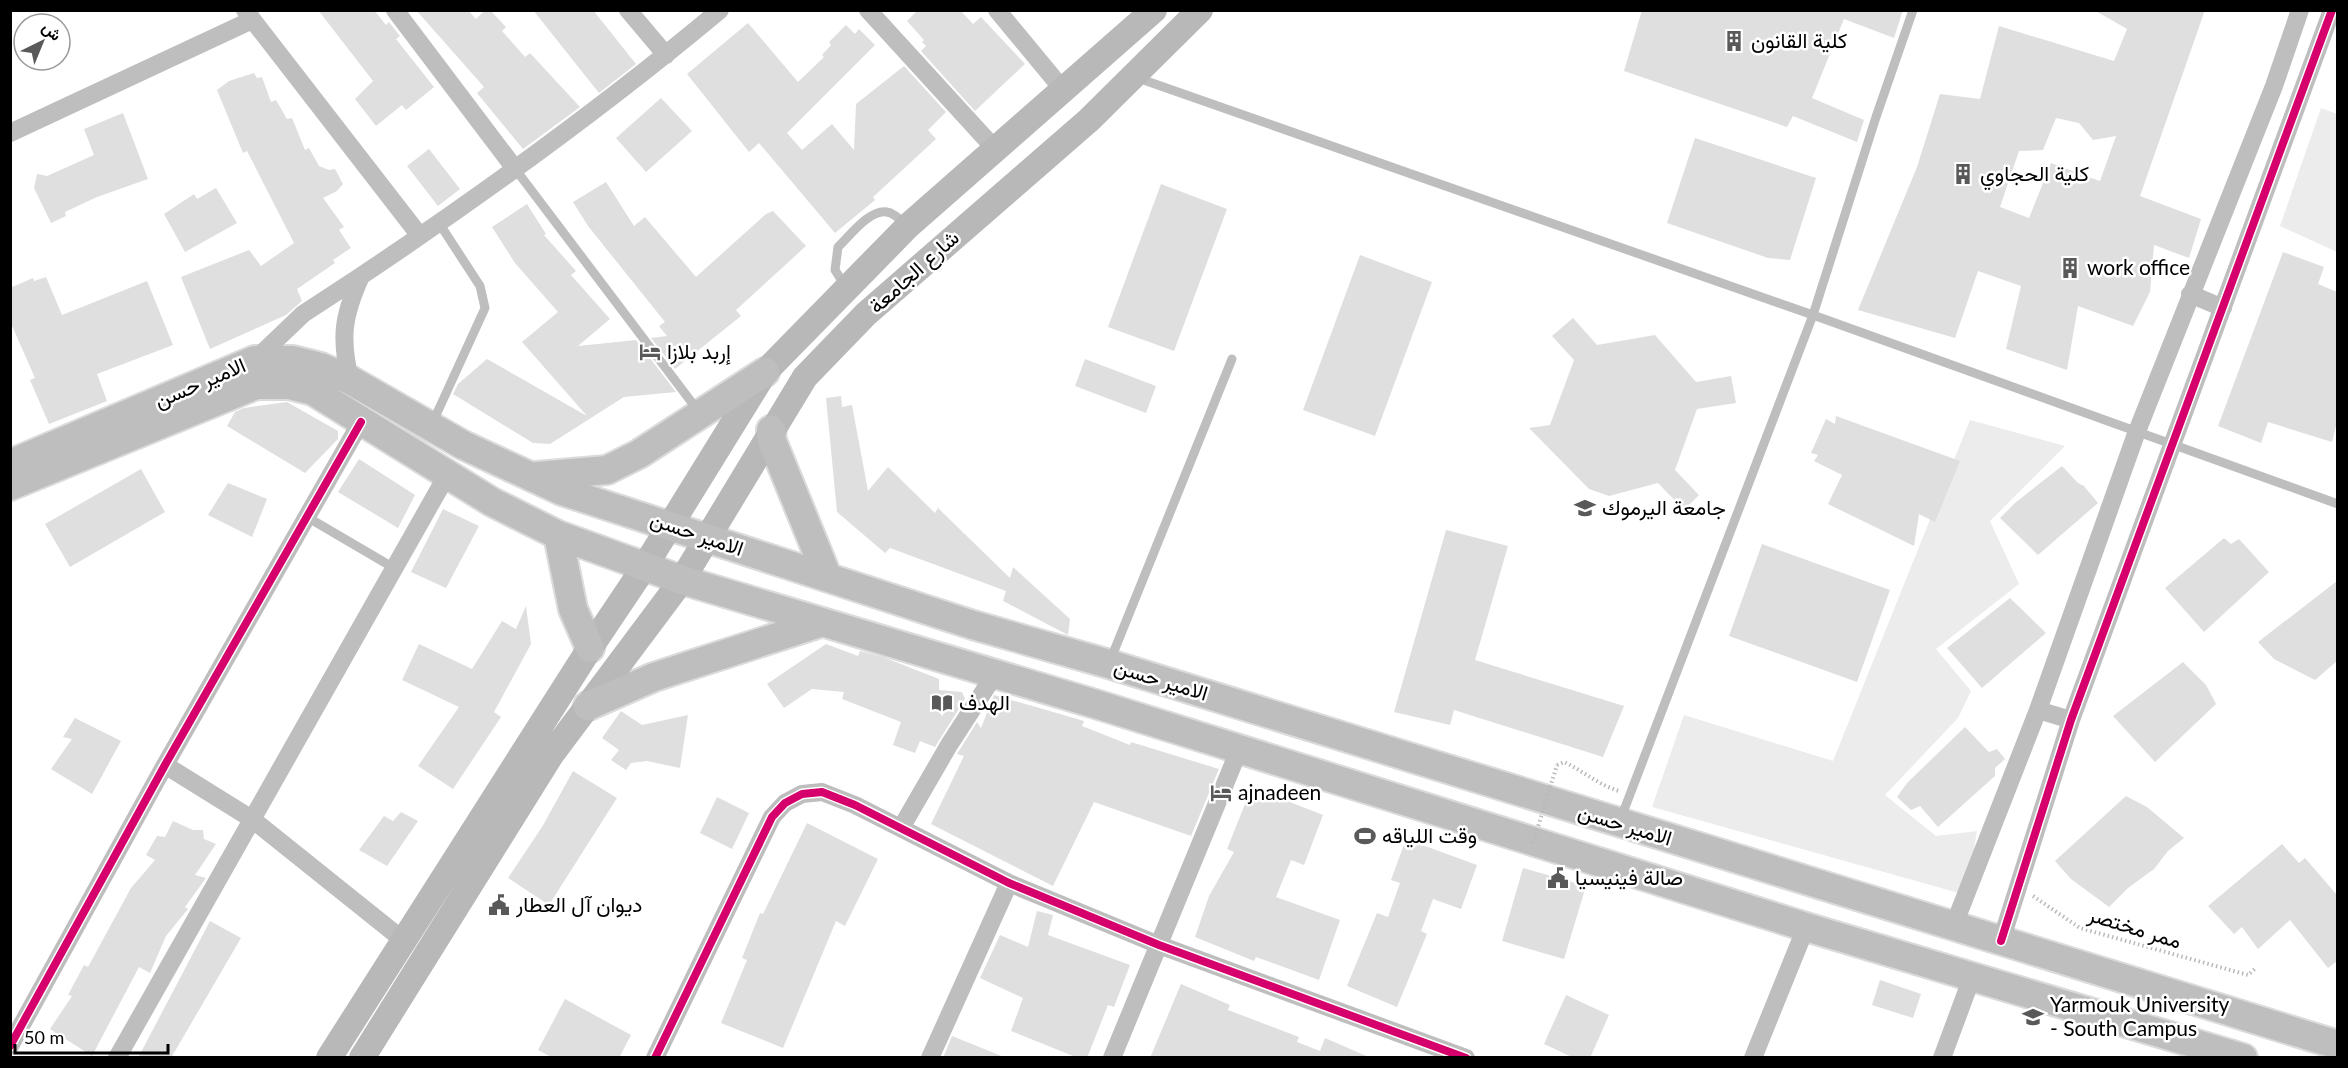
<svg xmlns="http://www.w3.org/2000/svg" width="2348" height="1068" font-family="Lato,Vazirmatn,sans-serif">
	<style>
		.green { fill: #ececec }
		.building { fill: #dfdfdf; fill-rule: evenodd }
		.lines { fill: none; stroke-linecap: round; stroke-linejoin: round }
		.primary-casing { stroke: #dbdbdb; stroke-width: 32 }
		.path { stroke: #b9b9b9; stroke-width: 4; stroke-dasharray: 1.5 3; stroke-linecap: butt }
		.lane { stroke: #bebebe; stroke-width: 9 }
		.street { stroke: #bebebe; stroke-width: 18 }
		.secondary { stroke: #b8b8b8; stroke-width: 26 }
		.primary { stroke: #bebebe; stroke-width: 28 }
		.path-bridge { stroke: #b9b9b9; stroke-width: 4; stroke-dasharray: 1.5 3; stroke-linecap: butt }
		.cycleway-casing { stroke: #fff; stroke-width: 11 }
		.cycleway { stroke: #d6006c; stroke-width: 8 }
		.labels { text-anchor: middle; stroke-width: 5; stroke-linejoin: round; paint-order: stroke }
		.poi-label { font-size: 21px; fill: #000; stroke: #fff; text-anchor: start }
		.street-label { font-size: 21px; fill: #000; stroke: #fff }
	</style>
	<rect width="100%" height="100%" fill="#fff"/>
	<!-- green -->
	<path class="green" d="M2321,108L2337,114V252L2280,226Z
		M1970,420L2065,446L1990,521L2019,584L1936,649L1971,691L1958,718L1885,795L1936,836L1977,831L1966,895L1652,807L1684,715L1833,761Z"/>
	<!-- building -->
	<path class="building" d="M318,10H374L386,25L389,22L400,36L396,39L434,87L406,110L402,105L376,126L355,99L373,81Z
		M416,10H468L476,19L485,10H490L506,27L502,31L525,57L530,53L580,107L523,149L477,93L484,87Z
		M533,10H593L636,64L599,93Z
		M918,10H960L973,24L981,17L1025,64L975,111L921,51L926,46L922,42L924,40L907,21Z
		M1642,10H1903L1894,38L1844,19L1812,98L1864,120L1857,142L1793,116L1787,127L1624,71Z
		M2094,10H2205L2140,196L2201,219L2189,258L2154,245L2150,292L2133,326L2078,306L2067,370L2006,349L2021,286L1978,271L1955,338L1858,310L1917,167L1940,94L1980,99L1999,26L2114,61L2127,29ZM2056,118L2079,123L2093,140L2116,136L2100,181L2051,163L2029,218L2000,207L2019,151L2043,150Z
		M748,23L798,82L824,57L822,55L831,45L829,42L846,25L855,34L859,29L875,45L787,133L802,150L832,124L854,150L856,104L904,66L946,112L928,130L936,139L873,197L875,200L835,233L759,143L749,152L687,74Z
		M254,73L257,78L262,77L271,102L276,100L287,119L292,118L305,150L309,148L319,166L329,170L335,169L343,184L337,191L323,198L344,227L339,230L351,248L333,260L335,263L297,289L302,301L286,315L210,349L181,277L249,250L261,266L294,243L247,151L243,153L217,90L229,81Z
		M661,98L692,131L646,172L616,138Z
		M123,113L148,179L97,197L65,212L66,216L51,223L34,188L37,174L47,176L94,155L84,129Z
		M1695,138L1816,178L1790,260L1768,258L1667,223Z
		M429,149L460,189L438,206L407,166Z
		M606,182L634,226L645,217L696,277L766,214L773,211L806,246L736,310L741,316L675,369L651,338L667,336L659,326L665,322L588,226L573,202Z
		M1161,184L1227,209L1174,351L1108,327Z
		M216,188L237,223L185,252L164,214L194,194L197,199Z
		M527,204L546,234L544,235L576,271L571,275L610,319L578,346L636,340L676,392L624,397L550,444L533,443L453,394L458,384L487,359L587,416L522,342L558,312L515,263L492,227Z
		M2283,252L2324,267L2318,284L2337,292V422L2332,442L2268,422L2261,443L2218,426Z
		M1360,255L1432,282L1375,436L1303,410Z
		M46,277L62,315L147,281L173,345L97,374L107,401L49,424L30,380L35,378L10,321V288L33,278L34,281Z
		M1573,318L1597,345L1655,335L1696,382L1731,376L1736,403L1697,409L1675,470L1699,495L1684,510L1658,483L1609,496L1589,489L1529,428L1550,425L1574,360L1552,336Z
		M1085,359L1156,386L1146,413L1075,386Z
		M841,396L842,407L852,405L868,491L888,467L935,513L938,508L1010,578L1013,567L1070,619L1068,635L1003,601L1006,591L890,548L885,553L837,512L826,398Z
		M287,402L338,431V439L305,473L227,426L235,412L244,408Z
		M1836,416L1960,461L1935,522L1919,514L1914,546L1828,504L1842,475L1814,461L1818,455L1811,453L1826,419L1835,424Z
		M359,459L415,495L398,528L338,492Z
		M2062,466L2078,483L2084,486L2098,503L2038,555L2000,518L2015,503Z
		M141,469L165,512L70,567L45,524Z
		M228,483L267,499L252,537L208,515Z
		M443,509L479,526L446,588L411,572Z
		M1446,530L1508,546L1475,660L1624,706L1603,757L1454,710L1450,725L1394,712Z
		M2224,538L2231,544L2239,539L2269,572L2204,632L2165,588Z
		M1762,544L1890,590L1857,682L1729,636Z
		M2337,581V661L2315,680L2274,659L2258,642Z
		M2010,598L2046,633L1982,688L1947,648Z
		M526,606L531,644L494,712L501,717L453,789L418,766L459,707L402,680L419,644L472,669L502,621L516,629Z
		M826,644L858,656L860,651L883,657L939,679V690L962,692L965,699L935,747L920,741L915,753L893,745L901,722L842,699L844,692L812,689L784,708L767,684Z
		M2183,662L2206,685L2216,704L2155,762L2113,716Z
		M994,695L1084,721L1082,726L1130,745L1131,742L1219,769L1191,836L1094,802L1053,886L931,824L964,756L957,754L977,722L981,728Z
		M621,711L642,725L688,715L680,768L647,761L631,763L626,770L611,760L619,750L602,738Z
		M75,718L121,741L92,794L51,769L72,739L63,737Z
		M1965,727L1989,752L1997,749L2005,759L1995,768V776L1938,827L1920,806L1911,810L1897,797L1907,783Z
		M573,771L617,798L549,905L508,878L542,827Z
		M1255,792H1264L1323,815L1304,865L1291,860L1276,897L1340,920L1319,980L1256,957L1254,961L1195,937L1209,896L1234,852L1227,849L1247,799Z
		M2126,796L2147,807L2184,838L2168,851L2154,869L2128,888L2109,907L2071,879L2055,861Z
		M717,797L749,813L732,849L700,833Z
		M401,812L418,821L387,866L359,850L384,816L393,821Z
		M173,821L193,830H203L204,839L216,844L195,875L206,878L185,907L188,909L166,936L150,973L139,967L92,1056L50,1029L72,996L68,995L84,965L88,967L131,888L155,860L146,855L157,836L165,837Z
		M807,823L878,859L845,926L836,921L783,1048L721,1023L747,960L742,958L760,913L763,914Z
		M1406,839L1477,865L1461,909L1433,899L1421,931L1427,934L1397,1007L1347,986L1377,913L1388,917L1400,883L1391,880Z
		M2282,844L2299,863L2305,858L2337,895V961L2328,968L2290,920L2258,949L2242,927L2234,934L2208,906Z
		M1523,868L1586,886L1564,959L1502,941Z
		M1037,911L1053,915L1048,935L1130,965L1114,1007L1108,1005L1087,1058H1078L1011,1031L1023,998L980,978L1000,935L1028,947Z
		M210,921L241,938L171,1058H138Z
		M1880,980L1921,994L1913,1018L1872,1005Z
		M1181,984L1230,1005L1228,1010L1299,1037L1297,1042L1320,1051L1325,1038L1371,1058H1150Z
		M1566,995L1609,1015L1590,1058H1574L1544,1044Z
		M565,999L631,1035L619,1058H553L538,1050Z
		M952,1036L1004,1057V1058H943Z"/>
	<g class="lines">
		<defs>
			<path id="primary" d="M771,430L772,441L827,576
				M10,464L255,360H293L321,367L350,380L463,445L562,491L973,625L1109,664L2338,1045
				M537,476L607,470L639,454L765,372
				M10,486L256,385H289L313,391L492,502L558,535L682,580L1102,706L1806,927L2243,1058
				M558,535L573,609L590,648
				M588,706L654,677L820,623"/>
		</defs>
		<!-- primary casing -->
		<use href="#primary" class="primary-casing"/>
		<!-- path -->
		<path class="path" d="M1557,765L1564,762C1583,771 1599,785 1619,791
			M2033,896L2080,928L2248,975L2256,968"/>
		<!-- lane -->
		<path class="lane" d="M1135,77L1813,315L2338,504
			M516,170L699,412
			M846,287L835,270L838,247C849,237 869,209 887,212C894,213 901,220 906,225
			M432,424L485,308L480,286L439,223
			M307,517L394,568
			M1110,661L1232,359
			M1621,818L1813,315L1876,117L1913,10"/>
		<!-- street -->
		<path class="street" d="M245,10L420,236
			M395,10L516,170
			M628,10L666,55
			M868,10L996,150
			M997,10L1064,91
			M10,133L252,20
			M361,276C485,193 605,106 720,10
			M2190,294L2223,308
			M255,360L303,314L361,276C343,316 340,337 350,380
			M2038,710L2071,720
			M165,765L252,819L403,940
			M901,828L949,745L995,674
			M1954,925L2038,710L2136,434L2274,86L2300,10
			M2001,941L2071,720L2332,10
			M10,1046L165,765L361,422
			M117,1058L447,475
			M655,1058L772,817L785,803L802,794L822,792L855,805L1009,883L1159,945L1466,1058
			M930,1058L1009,883
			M1112,1058L1239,750
			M1753,1058L1806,927
			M1942,1058L1972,977"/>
		<!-- secondary -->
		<path class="secondary" d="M329,1058L590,648L645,566L765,372L908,226L1154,10
			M362,1058L551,755L682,580L805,377L866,314L1089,120L1200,10"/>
		<!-- primary -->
		<use href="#primary" class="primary"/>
		<!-- path-bridge -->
		<path class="path-bridge" d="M1533,843L1557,765"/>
		<defs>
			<path id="cycleway" d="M2001,941L2071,720L2332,10
				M10,1046L165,765L361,422
				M655,1058L772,817L785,803L802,794L822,792L855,805L1009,883L1159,945L1466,1058"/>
		</defs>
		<!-- cycleway casing -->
		<use href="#cycleway" class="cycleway-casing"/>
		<!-- cycleway -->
		<use href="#cycleway" class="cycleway"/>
	</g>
	<!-- icons -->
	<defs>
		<symbol id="building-bare" viewBox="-9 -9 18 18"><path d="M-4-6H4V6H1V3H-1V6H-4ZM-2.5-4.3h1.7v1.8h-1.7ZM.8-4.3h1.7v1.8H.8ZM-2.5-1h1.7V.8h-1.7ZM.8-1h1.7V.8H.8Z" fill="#595959" stroke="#fff" stroke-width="2.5" paint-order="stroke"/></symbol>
		<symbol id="hotel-bare" viewBox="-9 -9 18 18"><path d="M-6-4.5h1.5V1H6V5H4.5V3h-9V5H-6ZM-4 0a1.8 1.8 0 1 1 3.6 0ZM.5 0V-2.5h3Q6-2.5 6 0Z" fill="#595959" stroke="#fff" stroke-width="2.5" paint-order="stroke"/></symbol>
		<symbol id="university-bare" viewBox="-9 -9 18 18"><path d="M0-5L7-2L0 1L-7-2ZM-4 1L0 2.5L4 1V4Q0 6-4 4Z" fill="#595959" stroke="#fff" stroke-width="2.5" paint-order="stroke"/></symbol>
		<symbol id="library-bare" viewBox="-9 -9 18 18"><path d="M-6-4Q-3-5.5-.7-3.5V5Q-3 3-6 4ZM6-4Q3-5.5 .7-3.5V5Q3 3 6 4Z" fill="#595959" stroke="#fff" stroke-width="2.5" paint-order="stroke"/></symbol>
		<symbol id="stadium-bare" viewBox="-9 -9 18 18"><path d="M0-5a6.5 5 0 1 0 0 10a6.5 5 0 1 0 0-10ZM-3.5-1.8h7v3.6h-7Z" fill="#595959" stroke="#fff" stroke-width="2.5" paint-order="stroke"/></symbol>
		<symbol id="civic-bare" viewBox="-9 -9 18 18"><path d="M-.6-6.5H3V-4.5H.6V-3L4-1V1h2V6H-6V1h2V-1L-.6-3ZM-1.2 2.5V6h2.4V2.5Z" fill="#595959" stroke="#fff" stroke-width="2.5" paint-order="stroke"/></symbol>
	</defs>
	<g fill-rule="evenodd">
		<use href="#building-bare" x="1719" y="26" width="30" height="30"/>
		<use href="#building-bare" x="1948" y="159" width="30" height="30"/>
		<use href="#building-bare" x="2055" y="253" width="30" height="30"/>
		<use href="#hotel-bare" x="635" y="337" width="30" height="30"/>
		<use href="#university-bare" x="1570" y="493" width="30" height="30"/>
		<use href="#library-bare" x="927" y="688" width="30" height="30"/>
		<use href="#hotel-bare" x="1206" y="778" width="30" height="30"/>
		<use href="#stadium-bare" x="1350" y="821" width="30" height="30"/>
		<use href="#civic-bare" x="1543" y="863" width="30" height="30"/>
		<use href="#civic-bare" x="484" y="890" width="30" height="30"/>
		<use href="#university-bare" x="2018" y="1002" width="30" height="30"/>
	</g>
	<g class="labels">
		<!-- poi labels -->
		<g class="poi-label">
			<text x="1751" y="48">كلية القانون</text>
			<text x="1980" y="181">كلية الحجاوي</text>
			<text x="2087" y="275">work office</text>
			<text x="667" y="359">إربد بلازا</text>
			<text x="1602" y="515">جامعة اليرموك</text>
			<text x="959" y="710">الهدف</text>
			<text x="1238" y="800">ajnadeen</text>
			<text x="1382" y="843">وقت اللياقه</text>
			<text x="1575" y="885">صالة فينيسيا</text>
			<text x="516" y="912">ديوان آل العطار</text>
			<text x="2050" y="1012">Yarmouk University<tspan x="2050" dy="24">- South Campus</tspan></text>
		</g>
		<!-- street labels -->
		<g class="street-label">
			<text transform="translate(914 272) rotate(-42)" y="7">شارع الجامعة</text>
			<text transform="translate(200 383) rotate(-23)" y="7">الامير حسن</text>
			<text transform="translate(697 534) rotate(19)" y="7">الامير حسن</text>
			<text transform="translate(1161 680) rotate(17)" y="7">الامير حسن</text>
			<text transform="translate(1625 825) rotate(17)" y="7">الامير حسن</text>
			<text transform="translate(2135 928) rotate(17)" y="7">ممر مختصر</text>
		</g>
	</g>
	<!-- border -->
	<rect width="2348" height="1068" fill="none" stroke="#000000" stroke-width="24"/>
	<!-- north arrow -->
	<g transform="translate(42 42) rotate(43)"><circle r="28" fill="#ffffff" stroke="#999999" stroke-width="1.5"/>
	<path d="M0-4.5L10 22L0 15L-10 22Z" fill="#595959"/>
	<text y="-9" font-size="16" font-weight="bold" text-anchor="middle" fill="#000000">ش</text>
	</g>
	<!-- scale -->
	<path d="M15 1044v9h153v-9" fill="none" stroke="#000000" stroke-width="3"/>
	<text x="24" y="1044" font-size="18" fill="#000000" stroke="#ffffff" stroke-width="4.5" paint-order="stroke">50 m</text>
</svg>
